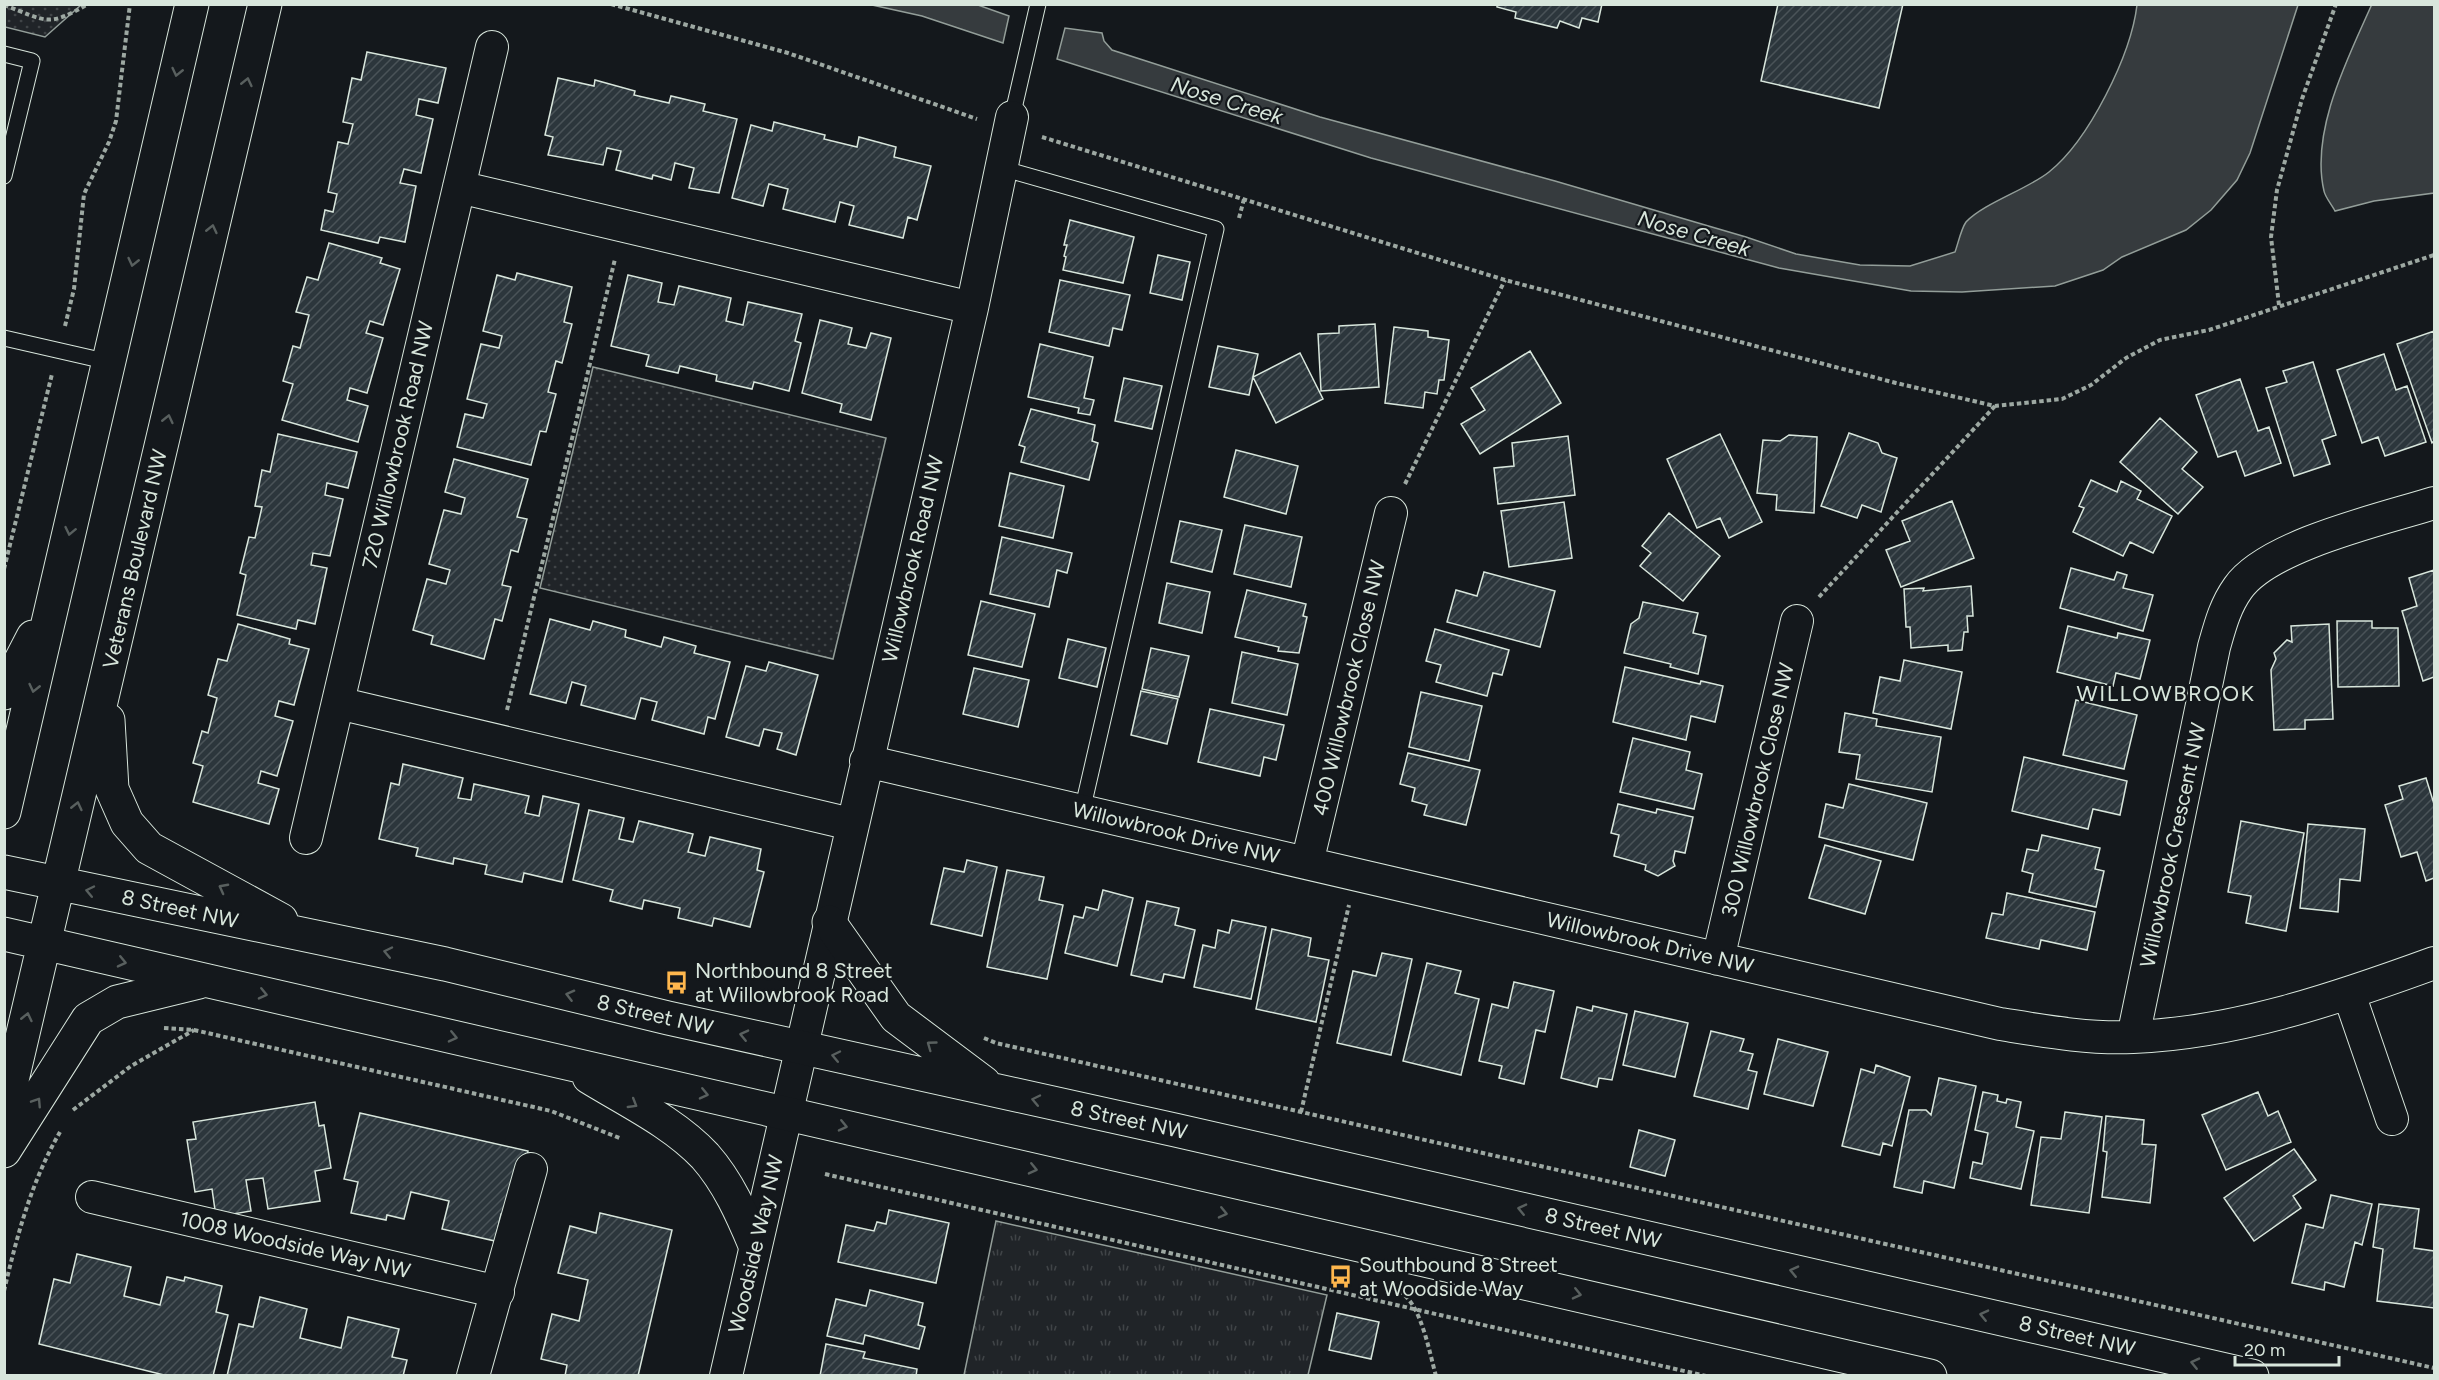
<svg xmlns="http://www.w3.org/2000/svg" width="2439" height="1380" font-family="Figtree,sans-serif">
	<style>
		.grass { fill: url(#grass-tufts); stroke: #939e99; stroke-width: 1.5 }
		.park { fill: url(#park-dots); stroke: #939e99; stroke-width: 1.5 }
		.water { fill: #363b3e; stroke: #939e99; stroke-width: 1.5 }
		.building { fill: url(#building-hatch); stroke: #d8e6dc; stroke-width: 1.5 }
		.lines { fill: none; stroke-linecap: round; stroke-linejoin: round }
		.lane-casing { stroke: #d8e6dc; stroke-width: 17 }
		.street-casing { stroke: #d8e6dc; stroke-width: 34 }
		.secondary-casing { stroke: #d8e6dc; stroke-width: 35 }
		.path { stroke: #9da8a2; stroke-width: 4; stroke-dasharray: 4.5 3; stroke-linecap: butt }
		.lane { stroke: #14181c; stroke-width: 15 }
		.street { stroke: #14181c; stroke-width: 32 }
		.secondary { stroke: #14181c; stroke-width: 33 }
		.oneway { stroke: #59605f }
		.labels { text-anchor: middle; stroke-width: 4.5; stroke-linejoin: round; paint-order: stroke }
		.street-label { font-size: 21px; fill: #d8e6dc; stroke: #14181c }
		.poi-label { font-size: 21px; fill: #d8e6dc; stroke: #14181c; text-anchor: start }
		.water-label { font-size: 22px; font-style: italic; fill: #d8e6dc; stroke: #14181c }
		.neighbourhood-label { font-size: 22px; letter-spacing: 1.5px; fill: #d8e6dc; stroke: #14181c }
	</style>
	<defs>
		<pattern id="grass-tufts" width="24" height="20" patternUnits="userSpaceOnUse" patternTransform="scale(1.5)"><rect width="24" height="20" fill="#202428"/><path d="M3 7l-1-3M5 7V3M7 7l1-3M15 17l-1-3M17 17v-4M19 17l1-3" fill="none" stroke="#404447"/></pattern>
		<pattern id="park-dots" width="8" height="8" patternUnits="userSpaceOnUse" patternTransform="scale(1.5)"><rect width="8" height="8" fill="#202428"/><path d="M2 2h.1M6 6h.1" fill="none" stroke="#404447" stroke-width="1.8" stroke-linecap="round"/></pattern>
		<pattern id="building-hatch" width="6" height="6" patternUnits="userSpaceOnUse" patternTransform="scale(1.5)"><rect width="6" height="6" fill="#2c363c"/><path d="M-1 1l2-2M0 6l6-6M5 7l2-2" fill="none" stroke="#4a5358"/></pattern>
	</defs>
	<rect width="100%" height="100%" fill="#14181c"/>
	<!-- grass -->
	<path class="grass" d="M996,1221L1327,1295L1308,1375H964Z"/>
	<!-- park -->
	<path class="park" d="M4,5L5,4L81,5L45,37L5,27Z
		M593,367L886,438L833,659L540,588Z"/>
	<!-- water -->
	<path class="water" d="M2372,4L2434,5V193L2374,201L2335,211C2332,205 2325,197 2324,191C2310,131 2348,58 2372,4Z
		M872,5H978L1009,16L1003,43L922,16Z
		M2137,5H2298L2250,153L2237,180L2211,210L2186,230L2122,257L2103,270L2055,286L1962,292L1911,291L1779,268L1371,158L1057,59L1065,28L1102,33L1104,41L1112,50L1320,117L1555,181L1746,237L1796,254L1860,265L1910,266L1955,252C1958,244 1961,229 1966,222C1984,203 2028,189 2049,172C2089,140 2131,55 2137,5Z"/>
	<!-- building -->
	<path class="building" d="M1497,4H1602L1598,22L1582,18L1579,28L1560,21L1557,28L1515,18L1516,12L1497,7Z
		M1778,4H1903L1879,108L1761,81Z
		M367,52L446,68L438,103L419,99L416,115L433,119L421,173L404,169L400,183L416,186L405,242L380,237L378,243L321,230L325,210L333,212L337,194L328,192L338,142L348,144L353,124L343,122L352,78L361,80Z
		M558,78L594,86L595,80L635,91L634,95L669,103L671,96L705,104L703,111L737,119L719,193L689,188L694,168L675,163L671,180L653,175L652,179L616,170L621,151L607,148L603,165L548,155L553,137L545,135Z
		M774,122L825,135L824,139L857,147L859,137L896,147L894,157L931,166L917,220L908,217L903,238L849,225L854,206L840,202L835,222L783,209L788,189L769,184L763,206L732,198L751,125L772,131Z
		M1070,220L1134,237L1123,283L1063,270L1066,257L1064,256L1067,245H1064Z
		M329,243L382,258L380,263L400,269L383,325L370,321L366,333L383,338L367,393L350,388L347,400L368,406L358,442L282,420L293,384L283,381L293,346L300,348L309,315L296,312L307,277L318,280Z
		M1158,255L1190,262L1182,300L1150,293Z
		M517,273L572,287L564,322L572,324L562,363L556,361L548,392L556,394L546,432L540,431L531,465L457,447L465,414L483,418L487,404L467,399L481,344L499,348L502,336L483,331L497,275L515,280Z
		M628,275L662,283L658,302L674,305L679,286L731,298L726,321L743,325L748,302L802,314L795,341L801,343L789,391L754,382L752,389L716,381L717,375L680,366L678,373L646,366L649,355L611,346Z
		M1060,280L1130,295L1122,330L1113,328L1109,346L1049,332Z
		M820,320L852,328L848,344L866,348L871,333L891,338L871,420L840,412L842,404L802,393Z
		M1375,324L1379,387L1321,391L1318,334L1339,333V326Z
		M1394,327L1428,331V337L1449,340L1444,380H1439L1437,394L1425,392L1423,408L1385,403Z
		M2434,331V441L2432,443L2397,344Z
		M1040,344L1093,357L1084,398L1094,400L1090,415L1078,413L1079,408L1028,397Z
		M1218,346L1258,354L1249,395L1209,387Z
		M1530,351L1561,403L1480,454L1461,424L1485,410L1471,388Z
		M1300,353L1323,399L1276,423L1253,377Z
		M2384,354L2396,390L2407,386L2426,442L2385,456L2378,437L2362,443L2337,370Z
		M2313,362L2336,435L2322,440L2330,464L2294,476L2266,388L2287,382L2283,371Z
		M1124,378L1162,386L1152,429L1115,421Z
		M2240,379L2258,431L2269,427L2281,463L2245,476L2236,451L2218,457L2196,395Z
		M1031,409L1095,425L1092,441L1098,443L1089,480L1021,462L1025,447L1019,445Z
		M2160,418L2197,452L2182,469L2203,487L2178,514L2120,462Z
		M1849,433L1878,443L1882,453L1897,458L1881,512L1862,505L1857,518L1821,506Z
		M278,434L357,452L348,488L327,483L325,495L343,499L330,556L313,553L311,565L327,568L315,624L298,620L296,629L237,615L246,575L240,573L249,537L255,538L262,507L255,506L262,470L270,472Z
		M1720,434L1762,522L1729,538L1720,518L1697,528L1667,459Z
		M1789,435L1817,437L1814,513L1776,510L1777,495L1757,493L1763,440L1780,441Z
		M1568,436L1575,495L1498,504L1494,468L1514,466L1512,443Z
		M1236,450L1298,466L1286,514L1224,497Z
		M454,459L528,479L517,517L527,519L518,552L511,550L502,585L511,587L502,621L495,619L484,659L431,644L433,636L413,630L427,579L446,584L450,570L429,564L444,510L461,514L465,498L445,492Z
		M1010,473L1064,486L1053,538L999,526Z
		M2091,480L2117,492L2121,481L2141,491L2137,499L2172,516L2153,553L2130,542L2123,556L2073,532L2084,508L2079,506Z
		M1952,501L1974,558L1901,587L1886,550L1910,541L1902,521Z
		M1564,502L1572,558L1509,567L1501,511Z
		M1669,513L1720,556L1683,601L1640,566L1651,553L1642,546Z
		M1180,521L1222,530L1212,572L1171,562Z
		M1245,525L1302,537L1291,587L1234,574Z
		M1002,537L1072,553L1067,573L1057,570L1049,607L990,594Z
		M2071,568L2114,580L2117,572L2127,575L2123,588L2153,595L2143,631L2060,608Z
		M2434,570V677L2423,681L2402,611L2417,606L2409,578Z
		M1484,572L1555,591L1540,647L1447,622L1456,590L1477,596Z
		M1167,583L1210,592L1202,633L1159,623Z
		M1971,586L1973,616H1967L1968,632H1964L1962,650L1948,651V645L1911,648L1910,627H1906L1904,589L1924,588L1923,591Z
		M1247,590L1306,604L1303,616L1307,617L1299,653L1278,651L1279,647L1235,637Z
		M981,601L1035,614L1022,667L968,655Z
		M1643,602L1698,613L1693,633L1706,636L1698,674L1670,667L1671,664L1624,653L1631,624L1639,618Z
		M550,619L590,630L593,621L626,630L625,637L661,647L664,637L696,646L694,653L730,662L715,719L708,717L704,734L652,720L657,702L641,698L635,719L581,705L586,686L572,682L566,703L530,694Z
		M2337,621H2372V628H2398L2399,686L2338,687Z
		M238,624L290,639L289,644L309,649L294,705L279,701L275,716L293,721L277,776L261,771L258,783L279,789L269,824L193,802L203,766L193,763L202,731L208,733L217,698L208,695L218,659L227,661Z
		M2329,624L2333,719L2305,720V729L2274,730L2271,670L2276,659L2274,653L2287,640L2292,642L2291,626Z
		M2068,626L2117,638L2118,633L2150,640L2140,679L2116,673L2113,686L2057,672Z
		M1435,629L1509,650L1502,675L1493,673L1487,696L1436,682L1441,665L1426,661Z
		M1068,639L1106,648L1097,687L1059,678Z
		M1151,648L1189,656L1179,697L1142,689Z
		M1242,652L1298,664L1287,715L1232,703Z
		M1904,660L1962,672L1951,729L1873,713L1880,677L1900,681Z
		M769,662L818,675L796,755L777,749L782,733L764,729L759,746L726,737L746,666L766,671Z
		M1625,667L1700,684L1701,681L1723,686L1715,722L1691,716L1686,740L1613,722Z
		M974,668L1029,680L1018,727L963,714Z
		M1141,691L1178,699L1167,744L1131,735Z
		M1421,692L1482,706L1469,761L1409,747Z
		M2076,700L2137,715L2124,769L2063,755Z
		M1210,709L1284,725L1276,760L1264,757L1260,776L1198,762Z
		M1845,713L1877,719L1876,726L1941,737L1932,792L1856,779L1860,755L1839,752Z
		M1633,738L1690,752L1686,770L1702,774L1694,809L1620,792Z
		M1408,753L1480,770L1466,825L1424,815L1427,805L1412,801L1415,788L1400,784Z
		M2024,757L2127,781L2120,815L2093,809L2088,829L2012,811Z
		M403,764L463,778L458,798L471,800L474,784L529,796L525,813L539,816L543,796L579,804L562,882L524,873L522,882L485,874L487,865L454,858L453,864L416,856L418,848L379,839L391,783L399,785Z
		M2426,778L2434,804V878L2426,881L2417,852L2401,857L2385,805L2403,799L2399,786Z
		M1849,784L1927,803L1913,860L1819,837L1826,804L1843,808Z
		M1618,804L1656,813L1657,809L1693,817L1685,853L1675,851L1673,861L1675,866L1658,876L1645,870L1646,865L1614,856L1619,835L1611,833Z
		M589,810L624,818L619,839L633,842L639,821L693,834L688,852L705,856L710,837L761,849L757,870L764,872L750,927L714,918L712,926L678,918L680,908L644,900L642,909L610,901L613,890L573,880Z
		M2241,821L2304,833L2286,931L2246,923L2251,896L2228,892Z
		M2308,824L2365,829L2360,881L2340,879L2338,912L2300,908Z
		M2042,835L2100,848L2095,869L2104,871L2096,907L2029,892L2033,874L2022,871L2027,849L2038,851Z
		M1825,845L1881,861L1865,914L1809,898Z
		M967,860L997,867L982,936L931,924L944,868L964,872Z
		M1007,870L1044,877L1039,900L1063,905L1047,979L987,967Z
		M1103,890L1133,898L1117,966L1065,953L1074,916L1083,918L1086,907L1098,910Z
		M2007,893L2095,912L2087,950L2041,940L2039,949L1986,938L1992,913L2003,915Z
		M1147,901L1179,908L1175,925L1195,930L1184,978L1164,974L1162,982L1131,975Z
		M1232,920L1266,927L1251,999L1194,987L1203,945L1215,948L1218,930L1229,933Z
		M1272,929L1311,938L1308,956L1329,960L1316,1022L1256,1009Z
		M1382,953L1412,959L1391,1055L1337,1043L1353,971L1376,976Z
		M1427,963L1461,971L1455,993L1479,999L1461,1075L1403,1061Z
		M1514,982L1554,991L1545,1032L1536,1030L1524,1084L1499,1078L1502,1066L1479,1061L1492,1004L1508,1008Z
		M1593,1006L1627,1014L1612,1080L1599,1078L1597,1087L1561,1078L1577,1007L1592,1011Z
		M1635,1011L1688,1023L1675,1077L1623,1065Z
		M1711,1031L1744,1039L1740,1051L1753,1054L1748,1070L1757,1072L1748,1109L1694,1096Z
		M1778,1039L1828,1052L1813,1106L1764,1094Z
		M1876,1065L1910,1077L1892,1146L1883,1143L1880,1155L1842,1146L1861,1069L1874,1073Z
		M1939,1078L1976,1086L1954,1188L1924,1181L1922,1193L1894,1187L1909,1110H1926L1931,1115Z
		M1983,1092L1998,1095L1997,1101L2006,1103L2007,1099L2021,1102L2016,1127L2034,1131L2021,1189L1970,1178L1973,1162L1982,1164L1988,1133L1975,1130Z
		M2258,1092L2268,1116L2278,1111L2291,1142L2226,1170L2202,1115Z
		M315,1102L319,1126L324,1125L331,1168L315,1171L320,1201L268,1209L263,1178L246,1180L251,1211L216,1217L212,1189L195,1192L187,1140L196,1139L193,1122Z
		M2065,1112L2102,1117L2089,1213L2031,1205L2041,1137L2061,1139Z
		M360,1113L528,1151L513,1216L501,1214L495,1241L442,1229L449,1201L411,1192L404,1219L387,1215L386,1220L351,1213L358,1182L344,1179Z
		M2106,1116L2144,1120L2142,1144L2156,1145L2150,1203L2102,1197L2107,1152L2103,1151Z
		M1639,1130L1675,1140L1665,1176L1630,1167Z
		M2294,1149L2316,1180L2293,1196L2301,1208L2254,1241L2224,1198Z
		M2331,1195L2372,1204L2362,1245L2355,1242L2344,1287L2325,1282L2324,1290L2292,1283L2306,1224L2323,1228Z
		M2379,1204L2419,1209L2414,1248L2434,1251V1308L2377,1301L2383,1249L2373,1247Z
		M889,1210L949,1223L936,1283L838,1262L846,1225L874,1231L877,1222L886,1224Z
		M600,1213L672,1230L638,1376H565L567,1365L541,1359L552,1314L579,1321L588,1280L558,1273L570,1226L596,1233Z
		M77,1254L131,1267L124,1296L160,1305L167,1277L184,1281L185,1277L222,1286L216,1312L228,1315L213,1376H168L39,1344L54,1279L70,1283Z
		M870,1290L923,1303L918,1325L925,1327L919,1349L865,1335L863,1344L827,1336L836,1299L866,1306Z
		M260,1297L307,1309L300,1338L341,1348L348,1317L399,1329L392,1357L407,1360L403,1376H227L239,1324L253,1327Z
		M1337,1313L1379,1322L1371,1359L1329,1350Z
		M826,1344L865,1352L863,1358L917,1369L916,1376H820Z"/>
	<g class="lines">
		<defs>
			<path id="lane" d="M4,54L32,61L4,176
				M1012,117L1038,4
				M1001,168L1216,229L1082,811
				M4,338L109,362"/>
			<path id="street" d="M459,187L972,308
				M338,703L851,824
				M866,761L2000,1024C2044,1031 2088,1039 2133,1037C2236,1033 2338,998 2434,963
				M306,838L492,47
				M1307,863L1391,513
				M1718,959L1797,621
				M2349,994L2392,1119
				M2133,1037L2214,647C2220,626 2225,606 2238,588C2268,545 2383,519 2434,503
				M92,1197L498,1292
				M473,1376L531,1169
				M726,1376L972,308L1012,117"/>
			<path id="secondary" d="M4,693L33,637
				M108,720L112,789L127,823L149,848L281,920
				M4,812L192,4
				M4,872L445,964L668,1018L1175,1130L2252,1376
				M829,922L896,1017L984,1083
				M4,934L1930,1376
				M589,1077C628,1101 674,1123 705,1156C728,1182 742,1214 755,1245
				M4,1114L265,4
				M4,1151L88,1019L117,1002L199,982"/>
		</defs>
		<!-- lane casing -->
		<use href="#lane" class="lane-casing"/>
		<!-- street casing -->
		<use href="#street" class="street-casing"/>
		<!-- secondary casing -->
		<use href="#secondary" class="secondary-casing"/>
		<!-- path -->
		<path class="path" d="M611,4L788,53L977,119
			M4,5C47,21 47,28 88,4
			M1042,137L1505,280L1896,383L1995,406L2062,399L2091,385L2126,358L2160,340L2209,330L2434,255
			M1239,218L1244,199
			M2279,305L2271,237L2277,190L2302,99L2336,4
			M65,326L74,289L84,194L109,142L116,121L130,4
			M1405,484L1505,280
			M4,569L52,374
			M1819,597L1995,406
			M507,710L615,259
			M164,1028L194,1030L551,1111L622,1139
			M984,1038L996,1043L2434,1368
			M73,1110L131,1066L194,1030
			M1301,1112L1349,905
			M825,1174L1706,1376
			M4,1291C17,1236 31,1182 60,1132
			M1399,1291C1421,1303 1429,1351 1436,1376"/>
		<!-- lane -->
		<use href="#lane" class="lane"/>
		<!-- street -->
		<use href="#street" class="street"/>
		<!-- secondary -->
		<use href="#secondary" class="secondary"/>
	</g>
	<!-- one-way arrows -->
	<defs><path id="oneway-chevron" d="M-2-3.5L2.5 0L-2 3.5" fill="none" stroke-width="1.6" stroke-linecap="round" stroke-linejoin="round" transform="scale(1.5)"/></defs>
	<g class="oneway">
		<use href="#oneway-chevron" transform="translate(177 72) rotate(103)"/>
		<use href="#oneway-chevron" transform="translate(247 82) rotate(-77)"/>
		<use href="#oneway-chevron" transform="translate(212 229) rotate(-77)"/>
		<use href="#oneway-chevron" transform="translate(133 262) rotate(103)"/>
		<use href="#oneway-chevron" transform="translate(168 419) rotate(-77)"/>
		<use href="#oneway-chevron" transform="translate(70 531) rotate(102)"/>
		<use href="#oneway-chevron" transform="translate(34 688) rotate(103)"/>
		<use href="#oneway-chevron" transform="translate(77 806) rotate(-77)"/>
		<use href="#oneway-chevron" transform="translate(223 888) rotate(-152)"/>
		<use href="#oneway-chevron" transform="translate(90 891) rotate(-168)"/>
		<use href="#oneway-chevron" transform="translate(388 952) rotate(-168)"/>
		<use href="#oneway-chevron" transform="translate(122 962) rotate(13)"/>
		<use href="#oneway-chevron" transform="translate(263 994) rotate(13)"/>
		<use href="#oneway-chevron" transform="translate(570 995) rotate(-166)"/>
		<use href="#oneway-chevron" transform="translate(27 1017) rotate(-77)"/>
		<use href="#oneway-chevron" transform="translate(744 1035) rotate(-167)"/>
		<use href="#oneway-chevron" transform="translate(453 1037) rotate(13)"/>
		<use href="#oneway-chevron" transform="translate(931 1045) rotate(-144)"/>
		<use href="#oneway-chevron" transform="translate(836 1056) rotate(-168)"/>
		<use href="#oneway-chevron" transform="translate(704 1094) rotate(13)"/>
		<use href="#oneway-chevron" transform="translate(1036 1100) rotate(-168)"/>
		<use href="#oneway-chevron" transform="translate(37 1102) rotate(-57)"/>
		<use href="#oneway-chevron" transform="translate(633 1104) rotate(31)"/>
		<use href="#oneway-chevron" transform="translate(843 1126) rotate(13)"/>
		<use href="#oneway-chevron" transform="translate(1033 1169) rotate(13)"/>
		<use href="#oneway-chevron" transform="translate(1522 1209) rotate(-167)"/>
		<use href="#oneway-chevron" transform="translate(1223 1213) rotate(13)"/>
		<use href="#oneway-chevron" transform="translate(1794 1271) rotate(-167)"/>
		<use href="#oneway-chevron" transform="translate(1577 1294) rotate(13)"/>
		<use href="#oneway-chevron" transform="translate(1984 1315) rotate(-167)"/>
		<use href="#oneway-chevron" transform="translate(2195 1363) rotate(-167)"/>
	</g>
	<!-- icons -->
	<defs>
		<symbol id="bus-bare" viewBox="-9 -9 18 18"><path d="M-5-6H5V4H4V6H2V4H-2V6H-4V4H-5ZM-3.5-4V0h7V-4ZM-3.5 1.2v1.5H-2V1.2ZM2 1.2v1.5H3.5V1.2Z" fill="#ffb74d" stroke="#14181c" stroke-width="2.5" paint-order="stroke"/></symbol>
	</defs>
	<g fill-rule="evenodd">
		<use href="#bus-bare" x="660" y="966" width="33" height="33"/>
		<use href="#bus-bare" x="1324" y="1260" width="33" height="33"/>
	</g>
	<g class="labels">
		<!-- street labels -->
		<g class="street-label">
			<text transform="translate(398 445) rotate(-77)" y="7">720 Willowbrook Road NW</text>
			<text transform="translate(135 559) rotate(-77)" y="7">Veterans Boulevard NW</text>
			<text transform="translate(913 559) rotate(-77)" y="7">Willowbrook Road NW</text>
			<text transform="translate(1349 688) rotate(-77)" y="7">400 Willowbrook Close NW</text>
			<text transform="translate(1758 790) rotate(-77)" y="7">300 Willowbrook Close NW</text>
			<text transform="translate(1176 833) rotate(13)" y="7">Willowbrook Drive NW</text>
			<text transform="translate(2173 845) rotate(-78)" y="7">Willowbrook Crescent NW</text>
			<text transform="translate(180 909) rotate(12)" y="7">8 Street NW</text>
			<text transform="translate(1650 943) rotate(13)" y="7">Willowbrook Drive NW</text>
			<text transform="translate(655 1015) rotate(13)" y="7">8 Street NW</text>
			<text transform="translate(1129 1120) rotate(12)" y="7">8 Street NW</text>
			<text transform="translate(1603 1228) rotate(13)" y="7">8 Street NW</text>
			<text transform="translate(756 1244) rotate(-77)" y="7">Woodside Way NW</text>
			<text transform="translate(295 1245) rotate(13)" y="7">1008 Woodside Way NW</text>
			<text transform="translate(2077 1336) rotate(13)" y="7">8 Street NW</text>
		</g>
		<!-- poi labels -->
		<g class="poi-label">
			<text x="695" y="978">Northbound 8 Street<tspan x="695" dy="24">at Willowbrook Road</tspan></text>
			<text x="1359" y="1272">Southbound 8 Street<tspan x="1359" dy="24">at Woodside Way</tspan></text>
		</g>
		<!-- water labels -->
		<g class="water-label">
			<text transform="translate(1227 100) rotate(17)" y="8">Nose Creek</text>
			<text transform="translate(1694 233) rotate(16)" y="8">Nose Creek</text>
		</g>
		<!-- neighbourhood labels -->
		<g class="neighbourhood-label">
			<text x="2166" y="701">WILLOWBROOK</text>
		</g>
	</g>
	<!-- border -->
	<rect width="2439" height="1380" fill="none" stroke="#d8e6dc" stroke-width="12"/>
	<!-- scale -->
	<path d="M2235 1356v9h104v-9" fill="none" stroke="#d8e6dc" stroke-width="3"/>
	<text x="2244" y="1356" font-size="18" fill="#d8e6dc" stroke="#14181c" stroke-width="4.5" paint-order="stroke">20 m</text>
</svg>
